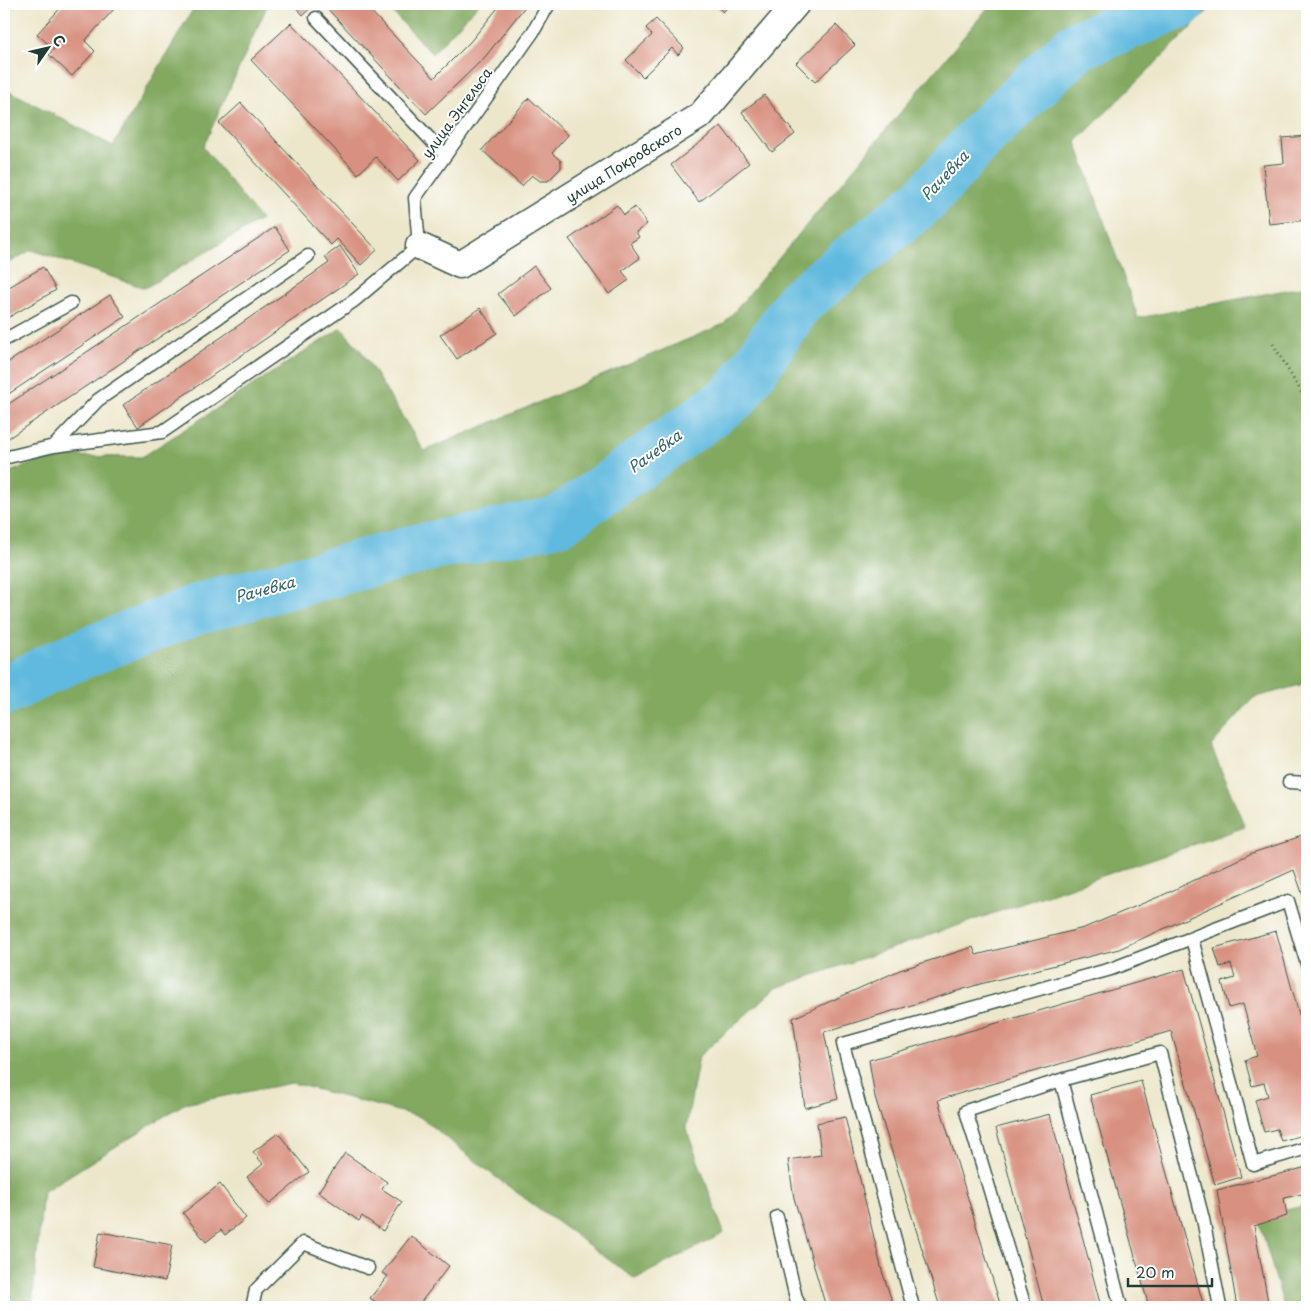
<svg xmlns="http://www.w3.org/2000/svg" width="1311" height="1311" font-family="'Playpen Sans',sans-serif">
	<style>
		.forest { fill: #82a960; stroke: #50734a }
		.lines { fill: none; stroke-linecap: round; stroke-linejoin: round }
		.river { stroke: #61b9de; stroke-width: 50 }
		.building { fill: #d89180 }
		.service-casing { stroke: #3e564b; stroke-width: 15 }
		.minor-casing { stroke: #3e564b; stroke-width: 29 }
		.path { stroke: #3e564b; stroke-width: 3; stroke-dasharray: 1 4; stroke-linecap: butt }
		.service { stroke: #fff; stroke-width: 12 }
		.minor { stroke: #fff; stroke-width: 26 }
		.labels { text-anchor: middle; stroke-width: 4; stroke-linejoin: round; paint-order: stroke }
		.street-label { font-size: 14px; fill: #1f3d34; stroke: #fff }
		.water-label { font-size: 15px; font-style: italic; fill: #336267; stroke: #fff }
	</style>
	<rect width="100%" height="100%" fill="#fff"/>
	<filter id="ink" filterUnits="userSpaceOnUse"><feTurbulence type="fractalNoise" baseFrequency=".02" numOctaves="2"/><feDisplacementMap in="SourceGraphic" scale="10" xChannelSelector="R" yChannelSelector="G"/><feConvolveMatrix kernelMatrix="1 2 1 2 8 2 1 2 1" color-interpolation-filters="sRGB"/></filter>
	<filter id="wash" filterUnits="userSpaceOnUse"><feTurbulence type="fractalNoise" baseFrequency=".0096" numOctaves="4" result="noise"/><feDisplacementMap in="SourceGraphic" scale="20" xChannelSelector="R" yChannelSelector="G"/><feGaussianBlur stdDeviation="1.12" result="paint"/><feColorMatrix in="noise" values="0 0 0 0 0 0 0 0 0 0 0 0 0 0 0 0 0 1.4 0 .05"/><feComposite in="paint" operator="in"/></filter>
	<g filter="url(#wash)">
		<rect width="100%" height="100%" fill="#ece7cb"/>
		<!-- forest -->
		<path class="forest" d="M196,4H268L203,147L261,220L145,288L31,250L4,266V88L113,146Z
			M385,4H479L432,54Z
			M991,4H1215L1076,142L1138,318L1307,286V683L1253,698L1211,746L1245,827L776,988L699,1056L686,1128L724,1233L635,1279L497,1178L420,1117L292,1083L184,1104L43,1192L32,1307H4V474L53,456L142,457L341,328L362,352L424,451L724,324Z
			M1307,1205V1307H1284L1258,1217Z"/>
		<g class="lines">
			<!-- river -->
			<path class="river" d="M4,691L67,660L197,609L422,548L559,521L735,396L799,302L925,199L987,130L1076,46L1180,4"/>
		</g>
		<g id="blocks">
			<!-- building -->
			<path class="building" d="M64,4H108L114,9L85,41L95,51L72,76L49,55L54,49L37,34Z
				M293,4H315L303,15Z
				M323,4H364L434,78L470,42L501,4H527L485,57L426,114Z
				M714,4H731L723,12Z
				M656,19L684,48L678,55L672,48L643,77L626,60L652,35L646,28Z
				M291,23L420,160L398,181L376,157L358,174L251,60Z
				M836,25L855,45L815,82L796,63Z
				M764,95L795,134L772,152L742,112Z
				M529,98L568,135L552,153L561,161V168L548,181H540L532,175L522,186L482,150Z
				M241,103L377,250L361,265L337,239L331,245L219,123Z
				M721,126L749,163L699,202L671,165Z
				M1307,136V220L1269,224L1263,165L1284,163L1282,138Z
				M617,205L624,215L635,207L647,224L636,232L639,237L630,243L640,258L622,271L629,280L609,294L569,239Z
				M275,227L290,250L4,441V407Z
				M340,246L359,274L138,427L123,405L329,263L325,257Z
				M534,266L551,288L516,316L498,294Z
				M43,267L56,290L4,320V290Z
				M110,295L125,317L4,397V365Z
				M480,308L497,333L457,359L440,335Z
				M1307,835V907L1294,870L1119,949L980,984L824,1032L838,1099L805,1108L793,1018L900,970L973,947L976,955L1084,928L1163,895L1252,853Z
				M1276,931L1307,1043V1134L1281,1141L1277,1129L1264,1132L1255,1100L1268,1096L1264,1083L1252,1086L1245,1060L1257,1056L1243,1004L1229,1008L1222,982L1235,978L1231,964L1220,967L1214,948Z
				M1184,969L1241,1177L1215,1185L1171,1031L938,1100L1001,1307H940L875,1097L869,1060Z
				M1141,1081L1204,1307H1149L1090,1095Z
				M1050,1114L1101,1307H1044L996,1128Z
				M845,1117L882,1271L894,1307H826L794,1198L788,1160L821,1155L817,1123Z
				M278,1133L309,1172L269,1204L247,1177L263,1164L253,1152Z
				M345,1153L387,1182L382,1189L402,1202L383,1231L362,1216L359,1221L318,1192Z
				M1307,1167V1193L1284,1198L1287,1216L1254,1226L1269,1307H1237L1217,1190Z
				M220,1184L246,1218L225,1235L221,1230L206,1242L183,1213Z
				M100,1232L172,1245L165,1281L93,1267Z
				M411,1236L449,1266L421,1302L425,1306L424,1307H382L370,1298L388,1276L382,1273Z"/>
		</g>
	</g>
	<g filter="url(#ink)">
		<use href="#blocks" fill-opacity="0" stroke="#3e564b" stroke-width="1"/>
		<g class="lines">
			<defs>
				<path id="service" d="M316,18L445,155
					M4,340L71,303
					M54,446L98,400L308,256
					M4,458L54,446L162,432L355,300L419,246L415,198L533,32L549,4
					M1289,782L1307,783
					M1192,939L1253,1164L1307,1148
					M1061,1080L1121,1307
					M777,1217L796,1298L800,1307
					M252,1307L256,1290L303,1243L368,1268
					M913,1307L843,1044L1111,969L1288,901L1307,964
					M1025,1307L966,1111L1061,1080L1160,1053L1203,1219L1220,1307"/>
				<path id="minor" d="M419,246L460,265L701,115L796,4"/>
			</defs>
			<!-- service casing -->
			<use href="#service" class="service-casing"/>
			<!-- minor casing -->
			<use href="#minor" class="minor-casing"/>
			<!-- path -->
			<path class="path" d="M1273,344L1307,402"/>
			<!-- service -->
			<use href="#service" class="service"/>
			<!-- minor -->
			<use href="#minor" class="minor"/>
		</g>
	</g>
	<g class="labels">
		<!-- street labels -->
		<g class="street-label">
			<text transform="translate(457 113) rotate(-54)" y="5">улица Энгельса</text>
			<text transform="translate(624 164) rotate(-32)" y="5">улица Покровского</text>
		</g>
		<!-- water labels -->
		<g class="water-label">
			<text transform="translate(945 176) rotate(-47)" y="5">Рачевка</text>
			<text transform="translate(655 452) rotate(-36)" y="5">Рачевка</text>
			<text transform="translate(265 590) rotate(-15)" y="5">Рачевка</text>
		</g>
	</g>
	<!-- margin -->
	<rect width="1311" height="1311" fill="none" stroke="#fff" stroke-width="20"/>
	<!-- north arrow -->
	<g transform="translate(48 48) rotate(56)" stroke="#ffffff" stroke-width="4" paint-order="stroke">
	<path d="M0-4L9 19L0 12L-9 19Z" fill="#1f3d34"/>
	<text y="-8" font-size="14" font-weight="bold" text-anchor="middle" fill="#1f3d34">С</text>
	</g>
	<!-- scale -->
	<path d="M1128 1278v8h84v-8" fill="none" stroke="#1f3d34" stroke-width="2.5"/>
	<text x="1136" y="1278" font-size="15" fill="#1f3d34" stroke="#ffffff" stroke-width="4" paint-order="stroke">20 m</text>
</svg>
